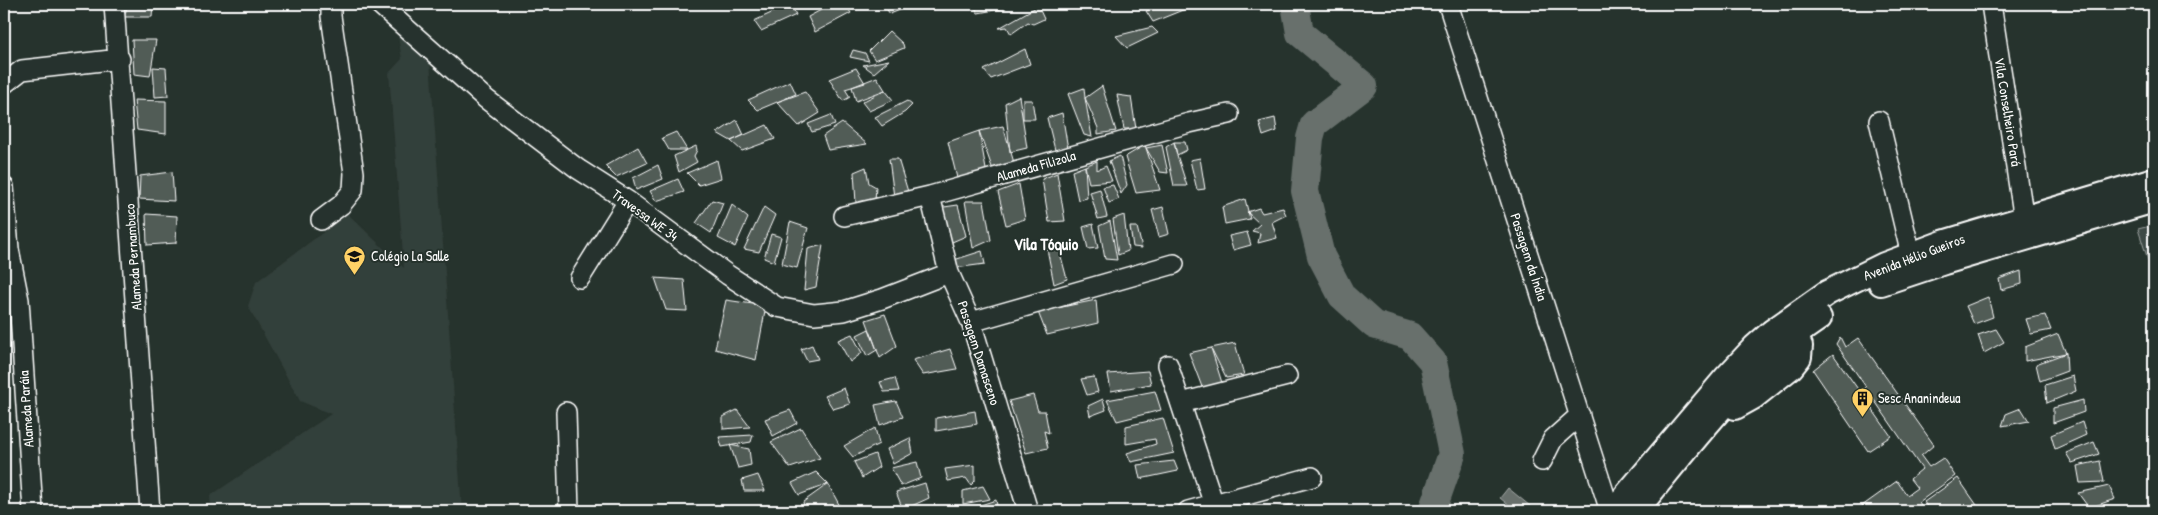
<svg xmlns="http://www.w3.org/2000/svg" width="2158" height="515" font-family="'Patrick Hand',sans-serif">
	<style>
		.built { fill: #333f3a }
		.green { fill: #3e4944; stroke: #9ea4a2 }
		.water { fill: #67706c; stroke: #a4a9a7 }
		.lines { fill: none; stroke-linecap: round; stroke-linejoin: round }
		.river { stroke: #67706c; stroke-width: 28 }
		.building { fill: #515c57; stroke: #fff }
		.minor-casing { stroke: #fff; stroke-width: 22 }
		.major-casing { stroke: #fff; stroke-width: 28 }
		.minor { stroke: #26332d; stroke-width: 19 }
		.major { stroke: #26332d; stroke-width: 24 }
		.labels { text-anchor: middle; stroke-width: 4; stroke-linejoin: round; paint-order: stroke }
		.street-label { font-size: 14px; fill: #fff; stroke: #26332d }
		.poi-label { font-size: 14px; fill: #fff; stroke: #26332d; text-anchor: start }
		.quarter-label { font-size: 16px; font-weight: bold; fill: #fff; stroke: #26332d }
	</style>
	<rect width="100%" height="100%" fill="#26332d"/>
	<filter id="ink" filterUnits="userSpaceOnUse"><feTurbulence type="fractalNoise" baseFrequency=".02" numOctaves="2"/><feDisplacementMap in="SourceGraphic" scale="10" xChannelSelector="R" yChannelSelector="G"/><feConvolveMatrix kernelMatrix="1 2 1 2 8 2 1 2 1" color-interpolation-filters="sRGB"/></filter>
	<g filter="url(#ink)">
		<!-- built -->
		<path class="built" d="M397,31L430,61L462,511H211L210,496L331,414L300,401L248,306L256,282L348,214L404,268L389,73L402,59Z"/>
		<!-- green -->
		<path class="green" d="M2154,225V278L2138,229Z"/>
		<!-- water -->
		<path class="water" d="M1508,488L1530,506L1525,511H1516L1500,498Z"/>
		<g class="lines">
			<!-- river -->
			<path class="river" d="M1295,4L1300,33L1364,86L1314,124L1310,138L1305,191L1321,256L1342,296L1374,325L1410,336L1433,362L1452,454L1432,511"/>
		</g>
		<!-- building -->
		<path class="building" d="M128,4H153L152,17H124Z
			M791,4L796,15L761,31L754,21Z
			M832,4H845L851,13L815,32L808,17Z
			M883,4H910V6L890,14Z
			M973,4H1004L1006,8L978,13Z
			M1165,4H1194L1195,5L1153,22L1146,11Z
			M2129,4H2143L2144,7L2131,11Z
			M1038,6L1044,19L1033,24L1028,22L1011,34L1007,27L999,28Z
			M1152,27L1158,33L1127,48L1116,36Z
			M889,31L903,44L904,48L875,60L869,51Z
			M132,40H156L150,76L134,74Z
			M1025,49L1030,64L991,79L984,70Z
			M853,50L865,53L869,61L850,57Z
			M889,60L874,73L863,65Z
			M153,67L166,68L168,96L155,97Z
			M856,68L865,83L845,89L850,97L843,101L829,79Z
			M877,77L885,90L856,101L852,87Z
			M790,81L796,94L758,110L748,100Z
			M1102,86L1116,131L1098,134V128L1085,98Z
			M1084,88L1085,98L1092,137L1084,135L1068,94Z
			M885,90L893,100L869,111L862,102Z
			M805,92L820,113L799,126L777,102Z
			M1117,95L1131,97L1136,129H1124Z
			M1019,96L1027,148L1010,152L1005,103Z
			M134,100L166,101V134L137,130Z
			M1023,100H1032L1035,119H1023Z
			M907,101L912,105L905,112L882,126L875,117Z
			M1062,113L1068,149L1055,150L1047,118Z
			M831,115L835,125L812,132L808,124Z
			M1275,118L1277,131L1263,136L1259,122Z
			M737,120L744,135L731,141L717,133Z
			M842,123L867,144L828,150L823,136Z
			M767,125L775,139L742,151L731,141Z
			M1003,126L1015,166L993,170L979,131Z
			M979,131L987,175L958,182L948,142Z
			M676,132L687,150H669L662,138Z
			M1174,142L1177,155L1187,186H1174L1166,147Z
			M1174,142H1185L1187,150L1177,155Z
			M1145,145L1160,190L1136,193L1125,157Z
			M1162,145L1168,173L1160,172L1146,148Z
			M696,146L697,150L694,156L697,162L679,172L674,156Z
			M638,147L647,163L616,177L605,166Z
			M1120,156L1127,185L1121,194L1109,161Z
			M1200,158L1205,189L1197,190L1190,160Z
			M889,159H898L909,195L894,197Z
			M717,160L721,178L699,185L687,173Z
			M1097,161V170L1106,166L1112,181L1089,183L1085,166Z
			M658,165L663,179L636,190L633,178Z
			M1085,166L1087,198L1078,200L1072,171Z
			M866,167L869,183L876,187L875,201L856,203L854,172Z
			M172,172L174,201L139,199L140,176Z
			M1057,173L1065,221L1049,222L1042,179Z
			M678,179L684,192L656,201L650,191Z
			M1019,184L1025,219L1006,225L998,192Z
			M1113,185L1119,199L1109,203L1103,187Z
			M1100,189L1107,217L1098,219L1090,192Z
			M1245,199L1250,219L1225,224L1222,207Z
			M712,200L723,203L711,233L696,223Z
			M965,201H984L991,240L973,248Z
			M732,205L748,218L735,247L718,238Z
			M958,205L966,236L945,245L937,208Z
			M764,207L775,215L759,252L744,249Z
			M1163,207L1169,234L1159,237L1152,210Z
			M1259,208L1262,213L1283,208L1286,215L1272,222L1277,238L1258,243L1260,233L1252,231L1260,224L1247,212Z
			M146,214L177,216L176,243L147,245Z
			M1124,215L1128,251L1118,255L1113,219Z
			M1110,221L1117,260L1105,259L1099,226Z
			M790,222L808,228L797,268L782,264Z
			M1093,224L1098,248L1088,249L1083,227Z
			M1130,227H1137L1142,248L1133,247Z
			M1247,232L1251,245L1233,250L1229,236Z
			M771,234L781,237L774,262L764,258Z
			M823,245L816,287L804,290L808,249Z
			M1047,249H1059L1067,279L1054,284Z
			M982,251L985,264L955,268L954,260Z
			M2021,271L2022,284L2001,290L1999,279Z
			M655,278L684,280L687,311L666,310Z
			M1988,297L1993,317L1974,324L1966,306Z
			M726,300L766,306L756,360L715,349Z
			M1096,300L1098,323L1047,335L1038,312Z
			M885,314L897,346L880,358L866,320Z
			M2045,315L2051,330L2031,334L2026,319Z
			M869,329L877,350L867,356L857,335Z
			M1996,329L2004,342L1984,353L1978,335Z
			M852,334L862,353L850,362L838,340Z
			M2058,334L2066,353L2025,361V347Z
			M1840,337L1845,347L1858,338L1934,445L1921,456L1929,467L1943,458L1955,476L1919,502L1925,511H1855L1897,481L1907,495L1917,488L1910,479L1922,469L1870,394L1865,399L1891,436L1868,451L1813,370L1833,354L1860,392L1866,387L1836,344Z
			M1235,343L1244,375L1226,378L1211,348Z
			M812,345L818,359L807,361L801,349Z
			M1211,348L1223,386L1202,387L1189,353Z
			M950,349L957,369L923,375L913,360Z
			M2066,353L2067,371L2040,381L2036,364Z
			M1148,371L1151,384L1111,391L1108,374Z
			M2073,376L2076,391L2047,403L2045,385Z
			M1094,377L1098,392L1087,395L1081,379Z
			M895,378L899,391L884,392L880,382Z
			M844,388L850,404L833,409L825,396Z
			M1155,391L1161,410L1117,421L1107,400Z
			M1033,395L1038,411H1045L1049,433L1044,431L1048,448L1026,453L1009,401Z
			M1103,399L1106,410L1090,416L1088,406Z
			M2083,400L2084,412L2053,423V408Z
			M896,401L903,417L880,425L875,405Z
			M2021,408L2029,421L2002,426L2006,414Z
			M737,410L750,427L723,429V417Z
			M790,410L797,423L773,436L765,419Z
			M975,411L977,424L936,431V418Z
			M1163,418L1174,453L1131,462L1127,453L1156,444L1155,439L1126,444V426Z
			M2082,422L2086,435L2055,449L2051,435Z
			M801,428L820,458L790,468L771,442Z
			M875,428L879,444L853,457L844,446Z
			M753,435L751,442L722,447L719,437Z
			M910,438L913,453L893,464L887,449Z
			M2094,442L2099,454L2072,463L2066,453Z
			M730,445L749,449L751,465L738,468Z
			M875,454L879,467L862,478L854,462Z
			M1174,461L1178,471L1140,479L1137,465Z
			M2100,461L2104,482L2080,483L2077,466Z
			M917,462L921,478L901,486L891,468Z
			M975,465V481L971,485L966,478L948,481L945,469Z
			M816,472L828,484L799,495L792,483Z
			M758,475L765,491H744L742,480Z
			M1958,478L1981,511H1930L1924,502Z
			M925,483L929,498L903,510L896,492Z
			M828,484L842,510L805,511L803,502Z
			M983,486L990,499L963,504V491Z
			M2109,486L2115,499L2089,508L2078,493Z
			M996,500L998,511H968V509Z
			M768,505L771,511L754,510Z
			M1290,505L1292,511H1276L1275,509Z"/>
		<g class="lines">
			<defs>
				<path id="minor" d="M114,4L150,511
					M379,4L486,99L578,169L628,201L728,275L777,307L814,314L844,311L882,299L949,273
					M1448,4L1610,511
					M1991,4L2024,220
					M4,84L22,70L120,59
					M1879,121L1911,255
					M4,187L9,249L19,300L33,511
					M930,196L949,273L971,322L1028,511
					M844,216L930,196L1189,123L1229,114
					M321,220L341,205L353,190L354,173L331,16V4
					M580,278L628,201
					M971,322L1174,264
					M1168,365L1216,511
					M1181,403L1287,376
					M566,412L569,511
					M1542,461L1553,439L1580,415
					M1188,511L1312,477"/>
				<path id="major" d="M1881,283L1944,262L2154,200
					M1735,407L1753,397L1791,367L1799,357L1800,346L1787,326
					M1613,511L1726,378L1755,347L1772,332L1827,293L1884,265L1943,243L2154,180
					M1635,511C1688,448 1750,363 1819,318"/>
			</defs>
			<!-- minor casing -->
			<use href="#minor" class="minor-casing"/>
			<!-- major casing -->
			<use href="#major" class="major-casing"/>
			<!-- minor -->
			<use href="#minor" class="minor"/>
			<!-- major -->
			<use href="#major" class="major"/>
		</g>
	</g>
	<!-- icons -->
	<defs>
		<symbol id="school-pin" viewBox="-11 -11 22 30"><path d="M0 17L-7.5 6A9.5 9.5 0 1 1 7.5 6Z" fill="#ffd166" stroke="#26332d"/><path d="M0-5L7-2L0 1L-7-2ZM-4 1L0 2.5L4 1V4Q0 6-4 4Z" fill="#111"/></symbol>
		<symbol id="building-pin" viewBox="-11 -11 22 30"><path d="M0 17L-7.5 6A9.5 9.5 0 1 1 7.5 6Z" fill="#ffd166" stroke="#26332d"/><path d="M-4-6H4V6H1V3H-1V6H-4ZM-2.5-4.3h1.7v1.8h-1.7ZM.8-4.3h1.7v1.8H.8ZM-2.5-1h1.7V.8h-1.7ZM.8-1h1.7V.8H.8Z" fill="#111"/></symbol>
	</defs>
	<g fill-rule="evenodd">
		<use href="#school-pin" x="342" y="244" width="25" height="34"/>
		<use href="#building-pin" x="1850" y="386" width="25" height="34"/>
	</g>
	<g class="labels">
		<!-- street labels -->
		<g class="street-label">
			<text transform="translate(2008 112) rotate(81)" y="5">Vila Conselheiro Pará</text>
			<text transform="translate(1036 166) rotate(-16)" y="5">Alameda Filizola</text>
			<text transform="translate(645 215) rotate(36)" y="5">Travessa WE 34</text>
			<text transform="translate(133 257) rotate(-94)" y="5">Alameda Pernambuco</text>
			<text transform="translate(1529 257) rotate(72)" y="5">Passagem da Índia</text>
			<text transform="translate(1914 257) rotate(-21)" y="5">Avenida Hélio Gueiros</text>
			<text transform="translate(979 353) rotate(72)" y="5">Passagem Damasceno</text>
			<text transform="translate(26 409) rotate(-94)" y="5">Alameda Paráia</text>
		</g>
		<!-- poi labels -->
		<g class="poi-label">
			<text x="371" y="261">Colégio La Salle</text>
			<text x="1878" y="403">Sesc Ananindeua</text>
		</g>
		<!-- quarter labels -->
		<g class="quarter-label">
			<text x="1046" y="250">Vila Tóquio</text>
		</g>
	</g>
	<!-- margin -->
	<rect width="2158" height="515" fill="none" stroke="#26332d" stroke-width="20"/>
	<rect x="10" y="10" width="2138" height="495" fill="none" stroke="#fff" stroke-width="2" filter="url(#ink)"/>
</svg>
